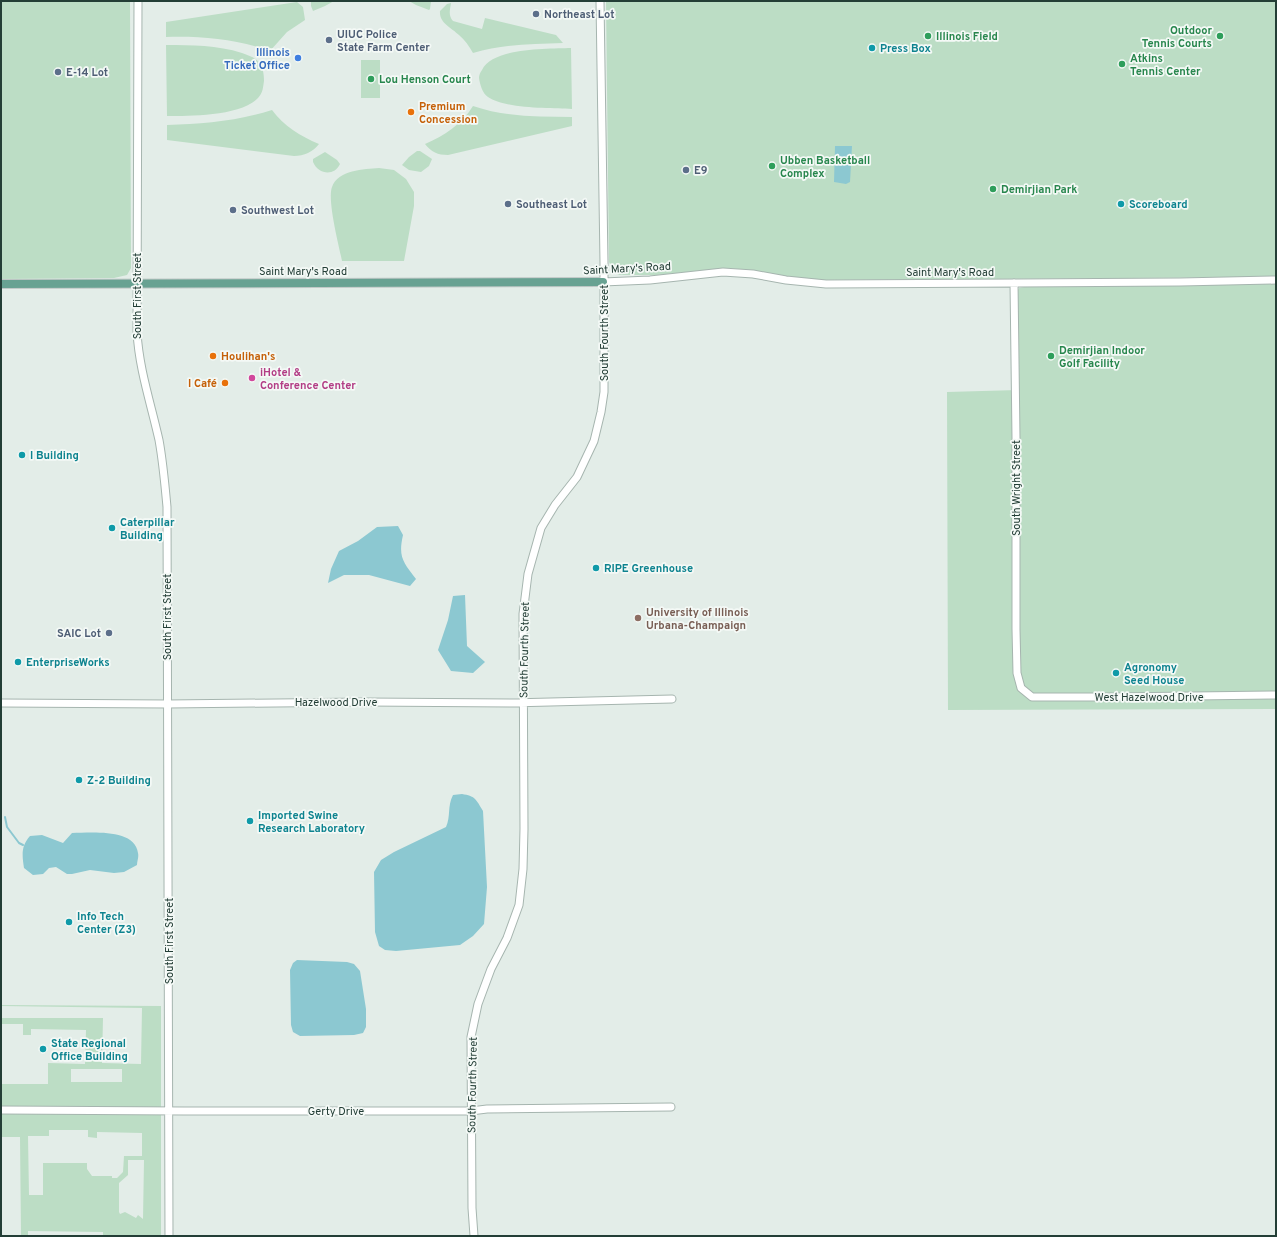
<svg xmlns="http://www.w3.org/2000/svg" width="1277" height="1237" font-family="Overpass,sans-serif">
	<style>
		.green { fill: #bcddc5; fill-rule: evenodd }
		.water { fill: #8cc8d1 }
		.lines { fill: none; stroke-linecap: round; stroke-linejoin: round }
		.stream { stroke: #8cc8d1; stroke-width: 2 }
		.minor-casing { stroke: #a6b5af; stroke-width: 9 }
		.major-casing { stroke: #c1c9c7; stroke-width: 10 }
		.minor { stroke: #fff; stroke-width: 7 }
		.major { stroke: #68a292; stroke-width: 8 }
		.service-dot { fill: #5c6f8a; stroke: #f4f9f6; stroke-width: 1.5 }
		.leisure-dot { fill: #2e9e5b; stroke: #f4f9f6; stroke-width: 1.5 }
		.culture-dot { fill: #0f9aa8; stroke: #f4f9f6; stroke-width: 1.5 }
		.shop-dot { fill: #3f7fe0; stroke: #f4f9f6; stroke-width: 1.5 }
		.food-dot { fill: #e8710a; stroke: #f4f9f6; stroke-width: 1.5 }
		.hotel-dot { fill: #d1479c; stroke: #f4f9f6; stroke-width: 1.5 }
		.education-dot { fill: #8d6e63; stroke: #f4f9f6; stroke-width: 1.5 }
		.labels { text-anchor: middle; stroke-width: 3.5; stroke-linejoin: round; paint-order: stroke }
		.service-label { font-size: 11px; font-weight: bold; fill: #4e5e75; stroke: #f4f9f6; text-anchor: start }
		.leisure-label { font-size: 11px; font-weight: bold; fill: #27864d; stroke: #f4f9f6; text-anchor: start }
		.culture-label { font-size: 11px; font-weight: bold; fill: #0d838f; stroke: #f4f9f6; text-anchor: start }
		.shop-label { font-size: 11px; font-weight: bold; fill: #366cbe; stroke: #f4f9f6; text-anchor: end }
		.food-label { font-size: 11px; font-weight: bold; fill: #c56008; stroke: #f4f9f6; text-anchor: start }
		.street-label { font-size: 11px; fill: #233e36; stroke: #f4f9f6 }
		.hotel-label { font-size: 11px; font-weight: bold; fill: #b23c85; stroke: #f4f9f6; text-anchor: start }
		.education-label { font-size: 11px; font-weight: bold; fill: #785e54; stroke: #f4f9f6; text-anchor: start }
	</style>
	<rect width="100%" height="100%" fill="#e3ede8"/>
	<!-- green -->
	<path class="green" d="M1,1H130L131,268L127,275L114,278L1,279Z
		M311,1H334L325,6L313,11L311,6Z
		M409,1H431L430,9L429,10L416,5Z
		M606,1H1276V277L819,280L799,279L752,270L725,268L657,275H620L614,273L609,262Z
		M297,2L303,7L305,20L287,32L270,51C236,39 202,36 166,37V22Z
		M451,3C450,10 448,15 453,21L482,29L485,18L556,35L563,43C532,44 502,44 473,53C469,46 465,40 459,35C451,27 439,23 440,11L447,4Z
		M166,45C192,45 217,45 242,53C247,55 254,57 258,61C263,66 264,74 264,81C263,87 263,93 258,98C241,116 190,116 167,116Z
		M571,48L572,109C551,108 505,109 488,97C482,93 480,84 479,78C479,75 480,73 482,70C493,47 549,49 571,48Z
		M361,60H380V98H361Z
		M473,106C505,117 539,117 572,117V126L448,155C438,155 431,152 425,144C444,136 462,124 473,106Z
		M272,110C284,126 300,136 319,144C313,152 304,156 294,156L167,140V125C203,124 237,121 272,110Z
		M417,151H420L432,159L429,166L421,172L409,170L402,165L409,157Z
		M325,152L337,160L340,164C334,177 318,174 313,162V159Z
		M379,168L394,170L406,179L414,192V206L404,261H342C339,246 327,200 332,187C338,170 364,169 379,168Z
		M1276,284V709L948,710L947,392L1019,390L1017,292L1019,288L1024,287Z
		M1,1005L161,1006V1236H103V1232L28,1231V1236H21L20,1137H1V1084H48V1063L85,1064L86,1030L31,1029V1035H23V1024H1V1018H103L102,1063L141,1064L142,1008L1,1006ZM71,1069H122V1082H71ZM49,1130H88V1137L97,1138V1132L142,1133V1156H124L123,1172L117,1178H112V1176H92L87,1169V1163H43V1195H29L28,1136H49ZM128,1160H144L143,1219L138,1215L136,1218L125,1212L120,1214L119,1212V1183L128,1175Z"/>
	<!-- water -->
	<path class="water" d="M835,146H852L850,182L846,184L834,182Z
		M398,526L403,535C398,557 403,562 416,579L410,586L369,575H344L328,583L331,569L339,551L358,541L377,527Z
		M465,595L467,646L485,662L473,673L451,671L438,650L448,620L453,596Z
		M462,794C475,796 476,799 483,811L487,887L484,924L473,936L460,945L396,951L385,950L379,946L375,932L374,872L381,860L394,852L446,827C451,816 447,807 453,795Z
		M72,833C90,833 135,828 138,853C139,857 137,861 137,865L124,872L114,873L90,870L72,874H67L56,867L49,868L43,874L33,875L24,868C22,855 21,846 30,836L42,835L63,843Z
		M297,960L347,962L354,964L360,971L366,1009V1027L363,1033L354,1035L300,1036L293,1032L291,1025L290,970L293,963Z"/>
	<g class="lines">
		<!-- stream -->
		<path class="stream" d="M5,817L7,827L19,843L23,845"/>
		<defs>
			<path id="minor" d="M138,1L137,332C139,369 151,404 159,440C163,462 165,485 167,507L169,1236
				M603,282L650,280L723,272L753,274L786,280L826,284L1180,282L1276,280
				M1014,283L1016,438V629L1017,673L1021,688L1032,697H1114L1276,695
				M1,703L168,704L365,702L510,703L672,699
				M1,1110L184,1111H471L487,1109L671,1107
				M474,1236L472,1208L471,1037L478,1004L491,969L507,938L519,905L523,869L524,829L523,614L528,574L541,528L555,505L577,477L594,441L601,412L604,392V263L600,1"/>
			<path id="major" d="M1,284L603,282"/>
		</defs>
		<!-- minor casing -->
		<use href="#minor" class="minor-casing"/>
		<!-- major casing -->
		<use href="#major" class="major-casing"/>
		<!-- minor -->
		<use href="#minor" class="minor"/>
		<!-- major -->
		<use href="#major" class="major"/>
	</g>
	<!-- markers -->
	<g class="service-dot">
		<circle cx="536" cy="14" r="4"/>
		<circle cx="329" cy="40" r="4"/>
		<circle cx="58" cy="72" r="4"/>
		<circle cx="686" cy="170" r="4"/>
		<circle cx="508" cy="204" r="4"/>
		<circle cx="233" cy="210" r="4"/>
		<circle cx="109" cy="633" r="4"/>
	</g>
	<g class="leisure-dot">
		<circle cx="928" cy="36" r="4"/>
		<circle cx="1220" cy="36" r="4"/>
		<circle cx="1122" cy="64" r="4"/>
		<circle cx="371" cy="79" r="4"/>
		<circle cx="772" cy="166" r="4"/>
		<circle cx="993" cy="189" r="4"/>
		<circle cx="1051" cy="356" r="4"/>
	</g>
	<g class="culture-dot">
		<circle cx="872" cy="48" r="4"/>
		<circle cx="1121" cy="204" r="4"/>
		<circle cx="22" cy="455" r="4"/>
		<circle cx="112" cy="528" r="4"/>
		<circle cx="596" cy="568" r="4"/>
		<circle cx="18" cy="662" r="4"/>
		<circle cx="1116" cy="673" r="4"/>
		<circle cx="79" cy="780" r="4"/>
		<circle cx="250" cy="821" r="4"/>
		<circle cx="69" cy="922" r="4"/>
		<circle cx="43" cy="1049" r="4"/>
	</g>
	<circle class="shop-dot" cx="298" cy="58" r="4"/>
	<g class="food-dot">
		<circle cx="411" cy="112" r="4"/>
		<circle cx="213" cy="356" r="4"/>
		<circle cx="225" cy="383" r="4"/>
	</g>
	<circle class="hotel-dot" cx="252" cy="378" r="4"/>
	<circle class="education-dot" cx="638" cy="618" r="4"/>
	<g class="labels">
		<!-- service labels -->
		<g class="service-label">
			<text x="544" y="18">Northeast Lot</text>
			<text x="337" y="38">UIUC Police<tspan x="337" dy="13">State Farm Center</tspan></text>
			<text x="66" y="76">E-14 Lot</text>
			<text x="694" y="174">E9</text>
			<text x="516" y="208">Southeast Lot</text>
			<text x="241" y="214">Southwest Lot</text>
			<text x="101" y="637" text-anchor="end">SAIC Lot</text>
		</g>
		<!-- leisure labels -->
		<g class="leisure-label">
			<text x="1212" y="34" text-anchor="end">Outdoor<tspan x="1212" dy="13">Tennis Courts</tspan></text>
			<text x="936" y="40">Illinois Field</text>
			<text x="1130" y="62">Atkins<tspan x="1130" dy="13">Tennis Center</tspan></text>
			<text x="379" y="83">Lou Henson Court</text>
			<text x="780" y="164">Ubben Basketball<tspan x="780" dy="13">Complex</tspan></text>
			<text x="1001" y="193">Demirjian Park</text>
			<text x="1059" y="354">Demirjian Indoor<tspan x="1059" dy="13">Golf Facility</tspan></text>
		</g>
		<!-- culture labels -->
		<g class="culture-label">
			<text x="880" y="52">Press Box</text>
			<text x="1129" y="208">Scoreboard</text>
			<text x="30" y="459">I Building</text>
			<text x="120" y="526">Caterpillar<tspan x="120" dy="13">Building</tspan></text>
			<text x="604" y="572">RIPE Greenhouse</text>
			<text x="26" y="666">EnterpriseWorks</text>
			<text x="1124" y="671">Agronomy<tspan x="1124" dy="13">Seed House</tspan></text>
			<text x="87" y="784">Z-2 Building</text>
			<text x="258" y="819">Imported Swine<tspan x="258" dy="13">Research Laboratory</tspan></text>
			<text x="77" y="920">Info Tech<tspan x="77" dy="13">Center (Z3)</tspan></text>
			<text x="51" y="1047">State Regional<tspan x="51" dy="13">Office Building</tspan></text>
		</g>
		<!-- shop labels -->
		<g class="shop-label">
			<text x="290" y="56">Illinois<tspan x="290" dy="13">Ticket Office</tspan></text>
		</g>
		<!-- food labels -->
		<g class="food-label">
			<text x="419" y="110">Premium<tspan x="419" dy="13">Concession</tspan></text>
			<text x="221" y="360">Houlihan's</text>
			<text x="217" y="387" text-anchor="end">I Café</text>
		</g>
		<!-- street labels -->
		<g class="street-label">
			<text transform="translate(627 268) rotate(-3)" y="4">Saint Mary's Road</text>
			<text x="303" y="275">Saint Mary's Road</text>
			<text x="950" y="276">Saint Mary's Road</text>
			<text transform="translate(137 296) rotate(-90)" y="4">South First Street</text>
			<text transform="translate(604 333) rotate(-90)" y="4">South Fourth Street</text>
			<text transform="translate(1016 488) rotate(-90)" y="4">South Wright Street</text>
			<text transform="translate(167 617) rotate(-90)" y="4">South First Street</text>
			<text transform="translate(524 650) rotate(-89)" y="4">South Fourth Street</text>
			<text x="1149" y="701">West Hazelwood Drive</text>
			<text x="336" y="706">Hazelwood Drive</text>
			<text transform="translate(169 941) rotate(-90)" y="4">South First Street</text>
			<text transform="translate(472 1085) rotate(-89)" y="4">South Fourth Street</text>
			<text x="336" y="1115">Gerty Drive</text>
		</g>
		<!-- hotel labels -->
		<g class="hotel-label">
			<text x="260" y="376">iHotel &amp;<tspan x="260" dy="13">Conference Center</tspan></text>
		</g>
		<!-- education labels -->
		<g class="education-label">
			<text x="646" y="616">University of Illinois<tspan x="646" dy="13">Urbana-Champaign</tspan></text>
		</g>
	</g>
	<!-- border -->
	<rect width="1277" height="1237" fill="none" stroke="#233e36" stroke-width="4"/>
</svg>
